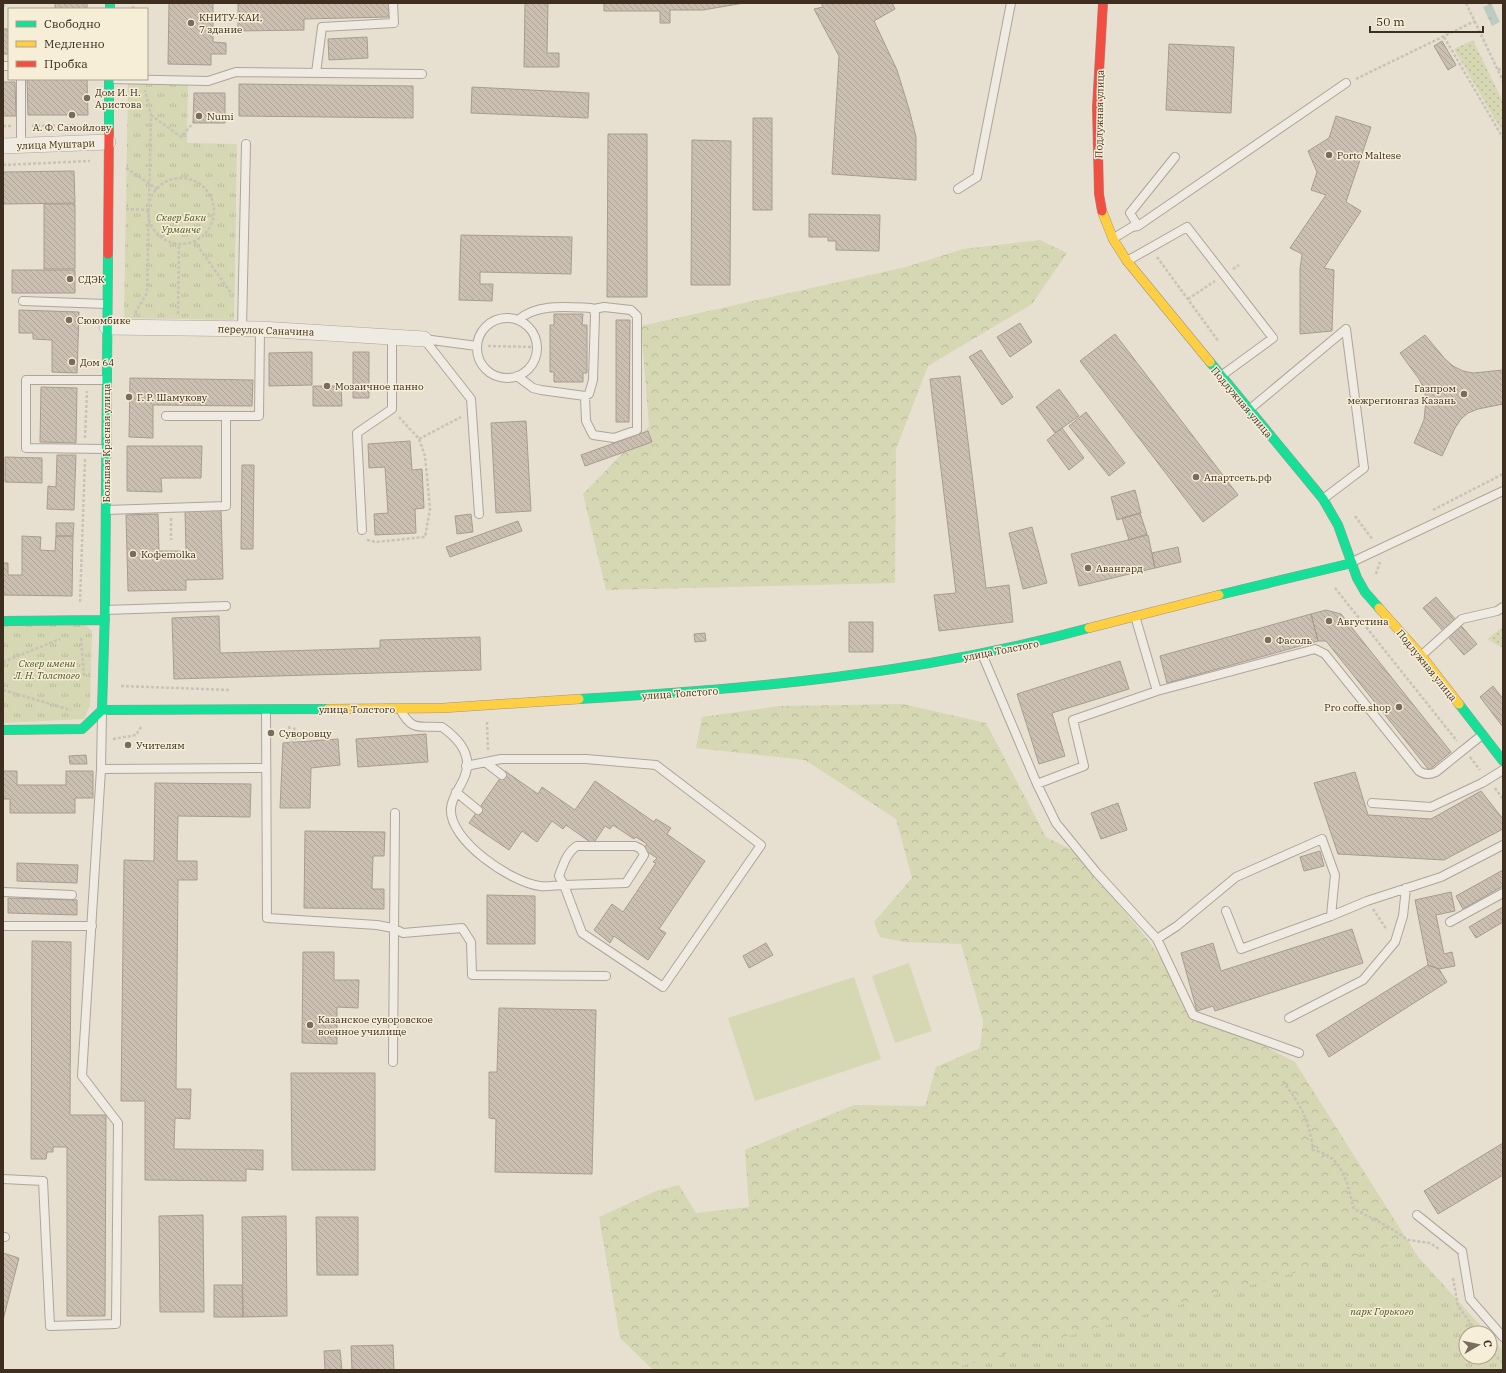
<svg xmlns="http://www.w3.org/2000/svg" width="1506" height="1373" font-family="'IBM Plex Serif',serif">
	<style>
		.grass { fill: url(#grass-dots) }
		.forest { fill: url(#forest-crowns) }
		.park { fill: url(#park-tufts) }
		.pitch { fill: #d6d7b3 }
		.water { fill: url(#water-ripples) }
		.building { fill: url(#building-back-hatch); stroke: #a89c90 }
		.lines { fill: none; stroke-linecap: round; stroke-linejoin: round }
		.lane-casing { stroke: #ada599; stroke-width: 10 }
		.street-casing { stroke: #ada599; stroke-width: 16 }
		.fast-casing { stroke: #9c958a; stroke-width: 10 }
		.slow-casing { stroke: #9c958a; stroke-width: 10 }
		.jam-casing { stroke: #9c958a; stroke-width: 10 }
		.path { stroke: #c8c2b9; stroke-width: 2.5; stroke-dasharray: 3 2; stroke-linecap: butt }
		.lane { stroke: #efebe3; stroke-width: 8 }
		.street { stroke: #efebe3; stroke-width: 15 }
		.fast { stroke: #16e098; stroke-width: 9 }
		.slow { stroke: #ffcf43; stroke-width: 9 }
		.jam { stroke: #f24e42; stroke-width: 9 }
		.poi-dot { fill: #786c5e; stroke: #f7eed8; stroke-width: 1.5 }
		.labels { text-anchor: middle; stroke-width: 3; stroke-linejoin: round; paint-order: stroke }
		.poi-label { font-size: 10px; fill: #3d2e20; stroke: #f7eed8; text-anchor: start }
		.street-label { font-size: 10px; fill: #3d2e20; stroke: #f7eed8 }
		.park-label { font-size: 10px; font-style: italic; fill: #4d5a26; stroke: #f7eed8 }
	</style>
	<defs>
		<pattern id="grass-dots" width="8" height="8" patternUnits="userSpaceOnUse"><rect width="8" height="8" fill="#d6d7b3"/><path d="M2 2h.1M6 6h.1" fill="none" stroke="#b9b99a" stroke-width="1.8" stroke-linecap="round"/></pattern>
		<pattern id="forest-crowns" width="20" height="18" patternUnits="userSpaceOnUse"><rect width="20" height="18" fill="#d6d7b3"/><path d="M2 6a3 3 0 1 1 6 0M12 15a3 3 0 1 1 6 0" fill="none" stroke="#b9b99a"/></pattern>
		<pattern id="park-tufts" width="24" height="20" patternUnits="userSpaceOnUse"><rect width="24" height="20" fill="#d6d7b3"/><path d="M3 7l-1-3M5 7V3M7 7l1-3M15 17l-1-3M17 17v-4M19 17l1-3" fill="none" stroke="#b9b99a"/></pattern>
		<pattern id="water-ripples" width="26" height="14" patternUnits="userSpaceOnUse"><rect width="26" height="14" fill="#bcccc2"/><path d="M2 4q2-2 4 0t4 0M15 11q2-2 4 0t4 0" fill="none" stroke="#a2b0a6"/></pattern>
		<pattern id="building-back-hatch" width="6" height="6" patternUnits="userSpaceOnUse"><rect width="6" height="6" fill="#cbbfb2"/><path d="M-1 5l2 2M0 0l6 6M5-1l2 2" fill="none" stroke="#afa499"/></pattern>
	</defs>
	<rect width="100%" height="100%" fill="#e7e0d1"/>
	<!-- grass -->
	<path class="grass" d="M1473,40L1503,102V133L1454,49Z
		M1503,627V648L1487,639Z"/>
	<!-- forest -->
	<path class="forest" d="M1040,240L1067,253L1032,304L928,366L896,449L895,583L606,590L583,494L649,426L641,326L906,267L963,249Z
		M903,704L986,723L1046,837L1074,851L1145,936L1199,1012L1295,1062L1418,1257L1487,1333H1466V1357H1490V1336L1503,1351V1370H653L620,1338L599,1217L656,1191L679,1185L696,1213L749,1207L745,1150L854,1105L925,1106L936,1067L980,1048L983,1021L961,944L904,942L880,937L874,922L912,878L896,819L805,760L696,748L702,717L779,706Z"/>
	<!-- park -->
	<path class="park" d="M128,84L188,85L187,143L237,144L234,320L124,318Z
		M84,624L92,631L90,706L84,719L3,723V625Z
		M1408,1241L1418,1257L1487,1333H1466V1357H1490V1336L1503,1351V1370H947Z"/>
	<!-- pitch -->
	<path class="pitch" d="M909,963L932,1031L895,1043L872,976Z
		M854,977L881,1059L755,1101L728,1018Z"/>
	<!-- water -->
	<path class="water" d="M1491,3L1500,22L1492,26L1483,7Z"/>
	<!-- building -->
	<path class="building" d="M55,3H87V9H55Z
		M169,3H213V42L226,43V54H211V65L168,64Z
		M238,3H389V17L304,19V30L238,31Z
		M525,3H548L547,53H559V67H524Z
		M604,3H744L703,10H670V23H660V11H604Z
		M821,3H892L895,9L874,21L897,70L909,109L916,137V180L832,174L839,56L814,9L823,7Z
		M3,29H9V54H3Z
		M367,37L368,58L329,60L328,39Z
		M1442,41L1456,65L1448,70L1434,46Z
		M1169,44L1234,47L1231,113L1166,110Z
		M27,79H87L88,115H28Z
		M3,82H15L16,116H3Z
		M239,84L413,86V118L239,116Z
		M472,87L589,93L588,118L471,113Z
		M194,93H225V123H193Z
		M1336,116L1371,127L1346,202L1361,211L1324,268L1334,270L1332,331L1300,334V269L1302,254L1290,248L1326,195L1311,190L1317,172L1308,151L1329,138Z
		M753,118H772V210H753Z
		M608,134H647V297H607Z
		M692,140L731,141L730,285H691Z
		M74,171L75,203L3,204V172Z
		M44,204H75V269H44Z
		M809,214L880,215L879,251L836,250V241H828V237H809Z
		M461,235L572,237L571,274L480,272V284H493L492,301L459,300Z
		M12,270H75V293H12Z
		M19,310L79,312L77,373L52,372V340L33,339V333H19Z
		M554,314H583L582,325H587V373H583V382H554V372H550V325H554Z
		M616,320H630L629,422H616Z
		M1020,323L1032,342L1010,357L997,337Z
		M1115,334L1238,495L1203,522L1080,361Z
		M1425,335L1445,359L1453,366L1463,371L1473,373L1503,370V404L1478,409L1468,413L1461,419L1455,428L1442,456L1414,443L1424,420L1426,400L1424,389L1419,379L1400,353Z
		M981,350L1013,397L1002,405L969,357Z
		M312,352V385L269,386V353Z
		M353,352H369V398H353Z
		M960,376L986,588L1009,585L1013,622L939,631L934,595L956,593L930,379Z
		M130,378L253,380L252,406L153,405V438L129,437Z
		M313,386H341L342,406H313Z
		M41,387L77,388L76,443L40,442Z
		M1059,389L1079,416L1055,433L1036,407Z
		M1086,412L1125,463L1109,476L1069,426Z
		M526,421L531,511L496,513L491,423Z
		M1062,428L1084,458L1069,470L1047,440Z
		M648,431L652,442L585,466L581,455Z
		M410,441L412,470L422,469L424,508L415,509L416,533L375,535L374,514L388,513L385,467L369,468L368,444Z
		M127,446H202L201,478H161L162,492L127,491Z
		M57,455H76L74,510L47,509L48,486L56,487Z
		M5,457L42,458V483L5,482Z
		M242,465H254L253,549H241Z
		M1135,490L1141,513L1117,520L1111,497Z
		M221,510L223,579L186,580V590L128,591L126,515L158,514L159,551H186L185,511Z
		M1140,513L1147,534L1129,540L1122,518Z
		M471,514L473,532L457,534L455,516Z
		M518,521L522,531L450,557L446,547Z
		M56,523H74L73,536H56Z
		M1032,527L1047,583L1023,589L1009,533Z
		M1148,535L1155,568L1079,586L1071,554Z
		M22,536L41,537L40,550L55,551L56,536H73L72,596L3,595V563H8V575H22Z
		M1178,547L1181,562L1155,568L1152,553Z
		M1436,597L1477,644L1464,655L1423,608Z
		M1326,610L1341,614L1451,752L1429,770L1326,641H1318L1311,614Z
		M1311,614L1318,641L1167,683L1160,656Z
		M219,616L220,653L380,648V640L480,637L481,670L174,679L172,618Z
		M849,622H873V652H849Z
		M705,633L706,641L695,642L694,634Z
		M1120,661L1129,689L1052,713L1065,756L1039,764L1017,694Z
		M1493,686L1503,699V727L1480,697Z
		M426,734L428,762L358,767L356,739Z
		M338,739L340,765L311,768L310,808H280L283,743Z
		M86,755L87,764H70L69,756Z
		M3,771H17V785H66V771H93V798H75V813H10V799H3Z
		M505,771L538,794L542,787L575,810L595,781L654,822L656,819L671,828L667,834L705,861L659,929L666,933L648,960L614,936L610,943L594,930L612,904L623,912L656,863L653,862L657,858L643,849L647,844L636,837L634,839L613,825L610,829L605,826L593,844L566,825L563,829L552,821L537,842L522,831L509,850L469,823Z
		M1355,772L1368,815L1431,819L1481,791L1503,819V829L1444,860L1338,854L1314,783Z
		M155,783L251,784L250,817L178,816L177,861H197V880H178L176,1089H191L190,1119L175,1118L174,1149L263,1150V1170L246,1169V1181L145,1180V1101H121L124,860L154,861Z
		M1118,803L1127,830L1101,839L1091,813Z
		M305,831L385,832L384,856H373L372,889H384V909L304,908Z
		M1320,851L1324,866L1304,871L1300,857Z
		M17,863L78,865L77,883L17,881Z
		M1503,870V886L1463,909L1456,896Z
		M1451,892L1455,911L1436,915L1444,954L1452,952L1455,966L1439,969L1428,965L1415,900Z
		M487,895L535,896V944H487Z
		M8,898L77,900V915L8,913Z
		M1503,907V922L1476,938L1469,927Z
		M1352,929L1363,963L1215,1011L1213,1006L1197,1011L1181,953L1213,943L1221,971Z
		M32,941L71,942L70,1115H106L105,1316H67V1147H53V1152H47L46,1159H31Z
		M766,943L773,955L749,968L743,956Z
		M303,952H334V980H359L358,1008L337,1007V1044L302,1043Z
		M1428,965L1439,969L1447,982L1329,1057L1316,1035Z
		M499,1008L596,1010L592,1174L495,1172L496,1119L489,1118V1072H497Z
		M291,1073H375V1170H292Z
		M1503,1143V1175L1438,1214L1424,1191Z
		M203,1215L204,1312H160L159,1216Z
		M286,1216L287,1316L243,1317L242,1217Z
		M316,1217H358V1275H317Z
		M3,1253L19,1258L3,1320Z
		M214,1285H242L243,1317H214Z
		M393,1345L394,1370H352L351,1346Z
		M340,1350L342,1370H325L324,1351Z"/>
	<g class="lines">
		<defs>
			<path id="lane" d="M3,66H9
				M316,73L322,27L394,23L393,3
				M110,79L208,81L236,72L422,74
				M21,146V79
				M958,189L977,177L1011,3
				M1138,226L1130,213L1175,157
				M1114,238L1132,227L1138,226L1346,83
				M1127,261L1187,227L1273,338L1221,376
				M23,301L106,304
				M477 348a30 30 0 1 1 60 0a30 30 0 1 1-60 0Z
				M242,328L246,144
				M424,339L471,399L479,514
				M424,339L477,346
				M517,376L533,388L541,390L585,396L589,394L593,380L595,315L594,309L591,308C568,307 537,303 518,320
				M585,396L586,421L593,435L614,438L637,430V316L631,310L604,307L594,309
				M1250,409L1346,329L1364,468L1323,499
				M166,416H259L260,329
				M106,449L26,448V380H106
				M106,510L226,506V416
				M362,530L357,433L392,409V337
				M1352,562L1503,491
				M105,610L226,606
				M1135,616L1157,691
				M982,654L1037,784L1084,766L1073,720L1157,691L1315,649L1325,654L1419,771C1425,775 1430,775 1436,772L1482,735
				M1422,655L1462,619L1497,611L1503,607
				M400,709C413,733 419,725 442,727C459,739 474,756 464,778C460,788 452,797 451,808C448,840 512,883 540,886C548,887 556,885 564,885L582,933L663,987L761,845L656,765L586,759H501L466,766
				M266,710L267,918L377,925L393,928L403,933L462,928L471,942L472,975L606,976
				M485,762L502,775
				M101,769L266,768
				M1037,784L1056,823L1096,872L1157,939L1193,1015L1299,1053
				M456,792L478,810
				M1372,803L1431,807L1482,783L1503,770
				M577,846H635L641,849L644,855L626,883L564,885L559,876C563,865 567,852 577,846Z
				M3,892L72,895
				M1226,911L1241,949L1331,916L1367,901L1441,877L1503,845
				M1450,922L1503,893
				M3,926H92
				M1157,939L1177,926L1236,877L1322,839L1335,875L1331,916
				M1289,1018L1363,980L1395,942L1403,916L1406,888
				M393,1062L395,813
				M3,1179L43,1181L50,1326L116,1324L118,1123L82,1076L101,769L102,714
				M1417,1215L1462,1251L1470,1299L1503,1337
				M3,1237H5"/>
			<path id="street" d="M3,146L108,142
				M107,327L260,329L424,339"/>
			<path id="fast" d="M110,3V9
				M109,131V79
				M1210,362L1323,499L1338,525L1357,578L1365,592L1379,608
				M1219,595L1352,563
				M3,621L105,620
				M579,699C752,689 921,674 1089,628
				M1459,704L1503,761
				M102,710L105,610L108,254
				M3,730L82,729L102,710L328,709"/>
			<path id="slow" d="M1102,211L1113,239L1127,261L1210,362
				M1379,608L1421,655L1459,704
				M1089,628L1219,595
				M328,709L443,708L579,699"/>
			<path id="jam" d="M1102,211L1099,194L1097,107L1103,3
				M108,254L109,131"/>
		</defs>
		<!-- lane casing -->
		<use href="#lane" class="lane-casing"/>
		<!-- street casing -->
		<use href="#street" class="street-casing"/>
		<!-- fast casing -->
		<use href="#fast" class="fast-casing"/>
		<!-- slow casing -->
		<use href="#slow" class="slow-casing"/>
		<!-- jam casing -->
		<use href="#jam" class="jam-casing"/>
		<!-- path -->
		<path class="path" d="M1466,3L1503,81
			M3,7L6,3
			M133,9V3
			M1444,37L1503,138
			M1498,70L1503,68
			M1356,79L1475,21
			M151,115L181,137L193,123
			M3,126H11
			M32,126L91,125
			M3,165L90,161
			M126,168L157,189
			M148 211a33 33 0 1 1 66 0a33 33 0 1 1-66 0Z
			M126,209L148,210
			M194,241L231,293
			M1157,257L1219,342
			M1233,269L1239,265
			M1188,299L1215,281
			M135,313L147,293L151,115L145,90
			M178,314L179,244
			M488,346L537,347
			M85,438L87,391
			M419,439L461,417
			M1433,510L1503,474
			M1355,516L1373,540
			M171,518V540
			M367,540L376,542L425,537L430,509L425,456L419,439L399,417
			M1376,574L1380,562
			M1335,588L1457,741
			M80,602L85,459
			M81,638L84,677
			M3,662L60,639
			M121,686L231,690
			M3,690L71,710
			M487,722L488,751
			M289,726L291,743
			M113,739L136,735L141,727
			M291,743L295,738L318,737V733L295,734L294,727
			M1470,757L1480,770
			M1495,788L1503,799
			M1373,909L1387,930
			M1283,1081C1301,1106 1309,1119 1313,1150C1344,1156 1347,1184 1354,1209L1389,1227L1408,1240L1430,1243L1439,1249
			M1453,1278L1458,1306L1478,1333
			M1490,1350L1503,1363
			M1269,1370H1306"/>
		<!-- lane -->
		<use href="#lane" class="lane"/>
		<!-- street -->
		<use href="#street" class="street"/>
		<!-- fast -->
		<use href="#fast" class="fast"/>
		<!-- slow -->
		<use href="#slow" class="slow"/>
		<!-- jam -->
		<use href="#jam" class="jam"/>
	</g>
	<!-- markers -->
	<g class="poi-dot">
		<circle cx="191" cy="23" r="4"/>
		<circle cx="87" cy="98" r="4"/>
		<circle cx="72" cy="115" r="4"/>
		<circle cx="199" cy="116" r="4"/>
		<circle cx="1329" cy="155" r="4"/>
		<circle cx="70" cy="279" r="4"/>
		<circle cx="69" cy="320" r="4"/>
		<circle cx="72" cy="362" r="4"/>
		<circle cx="327" cy="386" r="4"/>
		<circle cx="1464" cy="394" r="4"/>
		<circle cx="129" cy="397" r="4"/>
		<circle cx="1196" cy="477" r="4"/>
		<circle cx="133" cy="554" r="4"/>
		<circle cx="1088" cy="568" r="4"/>
		<circle cx="1329" cy="621" r="4"/>
		<circle cx="1268" cy="640" r="4"/>
		<circle cx="1399" cy="707" r="4"/>
		<circle cx="271" cy="733" r="4"/>
		<circle cx="128" cy="745" r="4"/>
		<circle cx="310" cy="1025" r="4"/>
	</g>
	<g class="labels">
		<!-- poi labels -->
		<g class="poi-label">
			<text x="199" y="21">КНИТУ-КАИ,<tspan x="199" dy="12">7 здание</tspan></text>
			<text x="95" y="96">Дом И. Н.<tspan x="95" dy="12">Аристова</tspan></text>
			<text x="207" y="120">Numi</text>
			<text x="72" y="131" text-anchor="middle">А. Ф. Самойлову</text>
			<text x="1337" y="159">Porto Maltese</text>
			<text x="78" y="283">СДЭК</text>
			<text x="77" y="324">Сююмбике</text>
			<text x="80" y="366">Дом 64</text>
			<text x="335" y="390">Мозаичное панно</text>
			<text x="1456" y="392" text-anchor="end">Газпром<tspan x="1456" dy="12">межрегионгаз Казань</tspan></text>
			<text x="137" y="401">Г. Р. Шамукову</text>
			<text x="1204" y="481">Апартсеть.рф</text>
			<text x="141" y="558">Кофеmolka</text>
			<text x="1096" y="572">Авангард</text>
			<text x="1337" y="625">Августина</text>
			<text x="1276" y="644">Фасоль</text>
			<text x="1391" y="711" text-anchor="end">Pro coffe.shop</text>
			<text x="279" y="737">Суворовцу</text>
			<text x="136" y="749">Учителям</text>
			<text x="318" y="1023">Казанское суворовское<tspan x="318" dy="12">военное училище</tspan></text>
		</g>
		<!-- street labels -->
		<g class="street-label">
			<text transform="translate(1099 114) rotate(-89)" y="4">Подлужная улица</text>
			<text transform="translate(56 144) rotate(-2)" y="4">улица Муштари</text>
			<text transform="translate(266 330) rotate(2)" y="4">переулок Саначина</text>
			<text transform="translate(1242 402) rotate(50)" y="4">Подлужная улица</text>
			<text transform="translate(106 443) rotate(-90)" y="4">Большая Красная улица</text>
			<text transform="translate(1001 650) rotate(-11)" y="4">улица Толстого</text>
			<text transform="translate(1427 665) rotate(51)" y="4">Подлужная улица</text>
			<text transform="translate(680 693) rotate(-4)" y="4">улица Толстого</text>
			<text x="357" y="713">улица Толстого</text>
		</g>
		<!-- park labels -->
		<g class="park-label">
			<text x="181" y="221">Сквер Баки<tspan x="181" dy="12">Урманче</tspan></text>
			<text x="47" y="667">Сквер имени<tspan x="47" dy="12">Л. Н. Толстого</tspan></text>
			<text x="1382" y="1315">парк Горького</text>
		</g>
	</g>
	<!-- border -->
	<rect width="1506" height="1373" fill="none" stroke="#3d2e20" stroke-width="8"/>
	<!-- legend -->
	<rect x="8" y="8" width="140" height="72" fill="#f7eed8" stroke="#ada18e"/>
	<rect x="16" y="21" width="20" height="6" fill="#16e098" stroke="#ada18e"/>
	<text x="44" y="28" font-size="12" fill="#3d2e20">Свободно</text>
	<rect x="16" y="41" width="20" height="6" fill="#ffcf43" stroke="#ada18e"/>
	<text x="44" y="48" font-size="12" fill="#3d2e20">Медленно</text>
	<rect x="16" y="61" width="20" height="6" fill="#f24e42" stroke="#ada18e"/>
	<text x="44" y="68" font-size="12" fill="#3d2e20">Пробка</text>
	<!-- north arrow -->
	<g transform="translate(1478 1345) rotate(81)"><circle r="19" fill="#f7eed8" stroke="#ada18e"/>
	<path d="M0-3L7 15L0 10L-7 15Z" fill="#786c5e"/>
	<text y="-6" font-size="11" font-weight="bold" text-anchor="middle" fill="#3d2e20">С</text>
	</g>
	<!-- scale -->
	<path d="M1370 26v6h113v-6" fill="none" stroke="#3d2e20" stroke-width="2"/>
	<text x="1376" y="26" font-size="12" fill="#3d2e20" stroke="#f7eed8" stroke-width="3" paint-order="stroke">50 m</text>
</svg>
